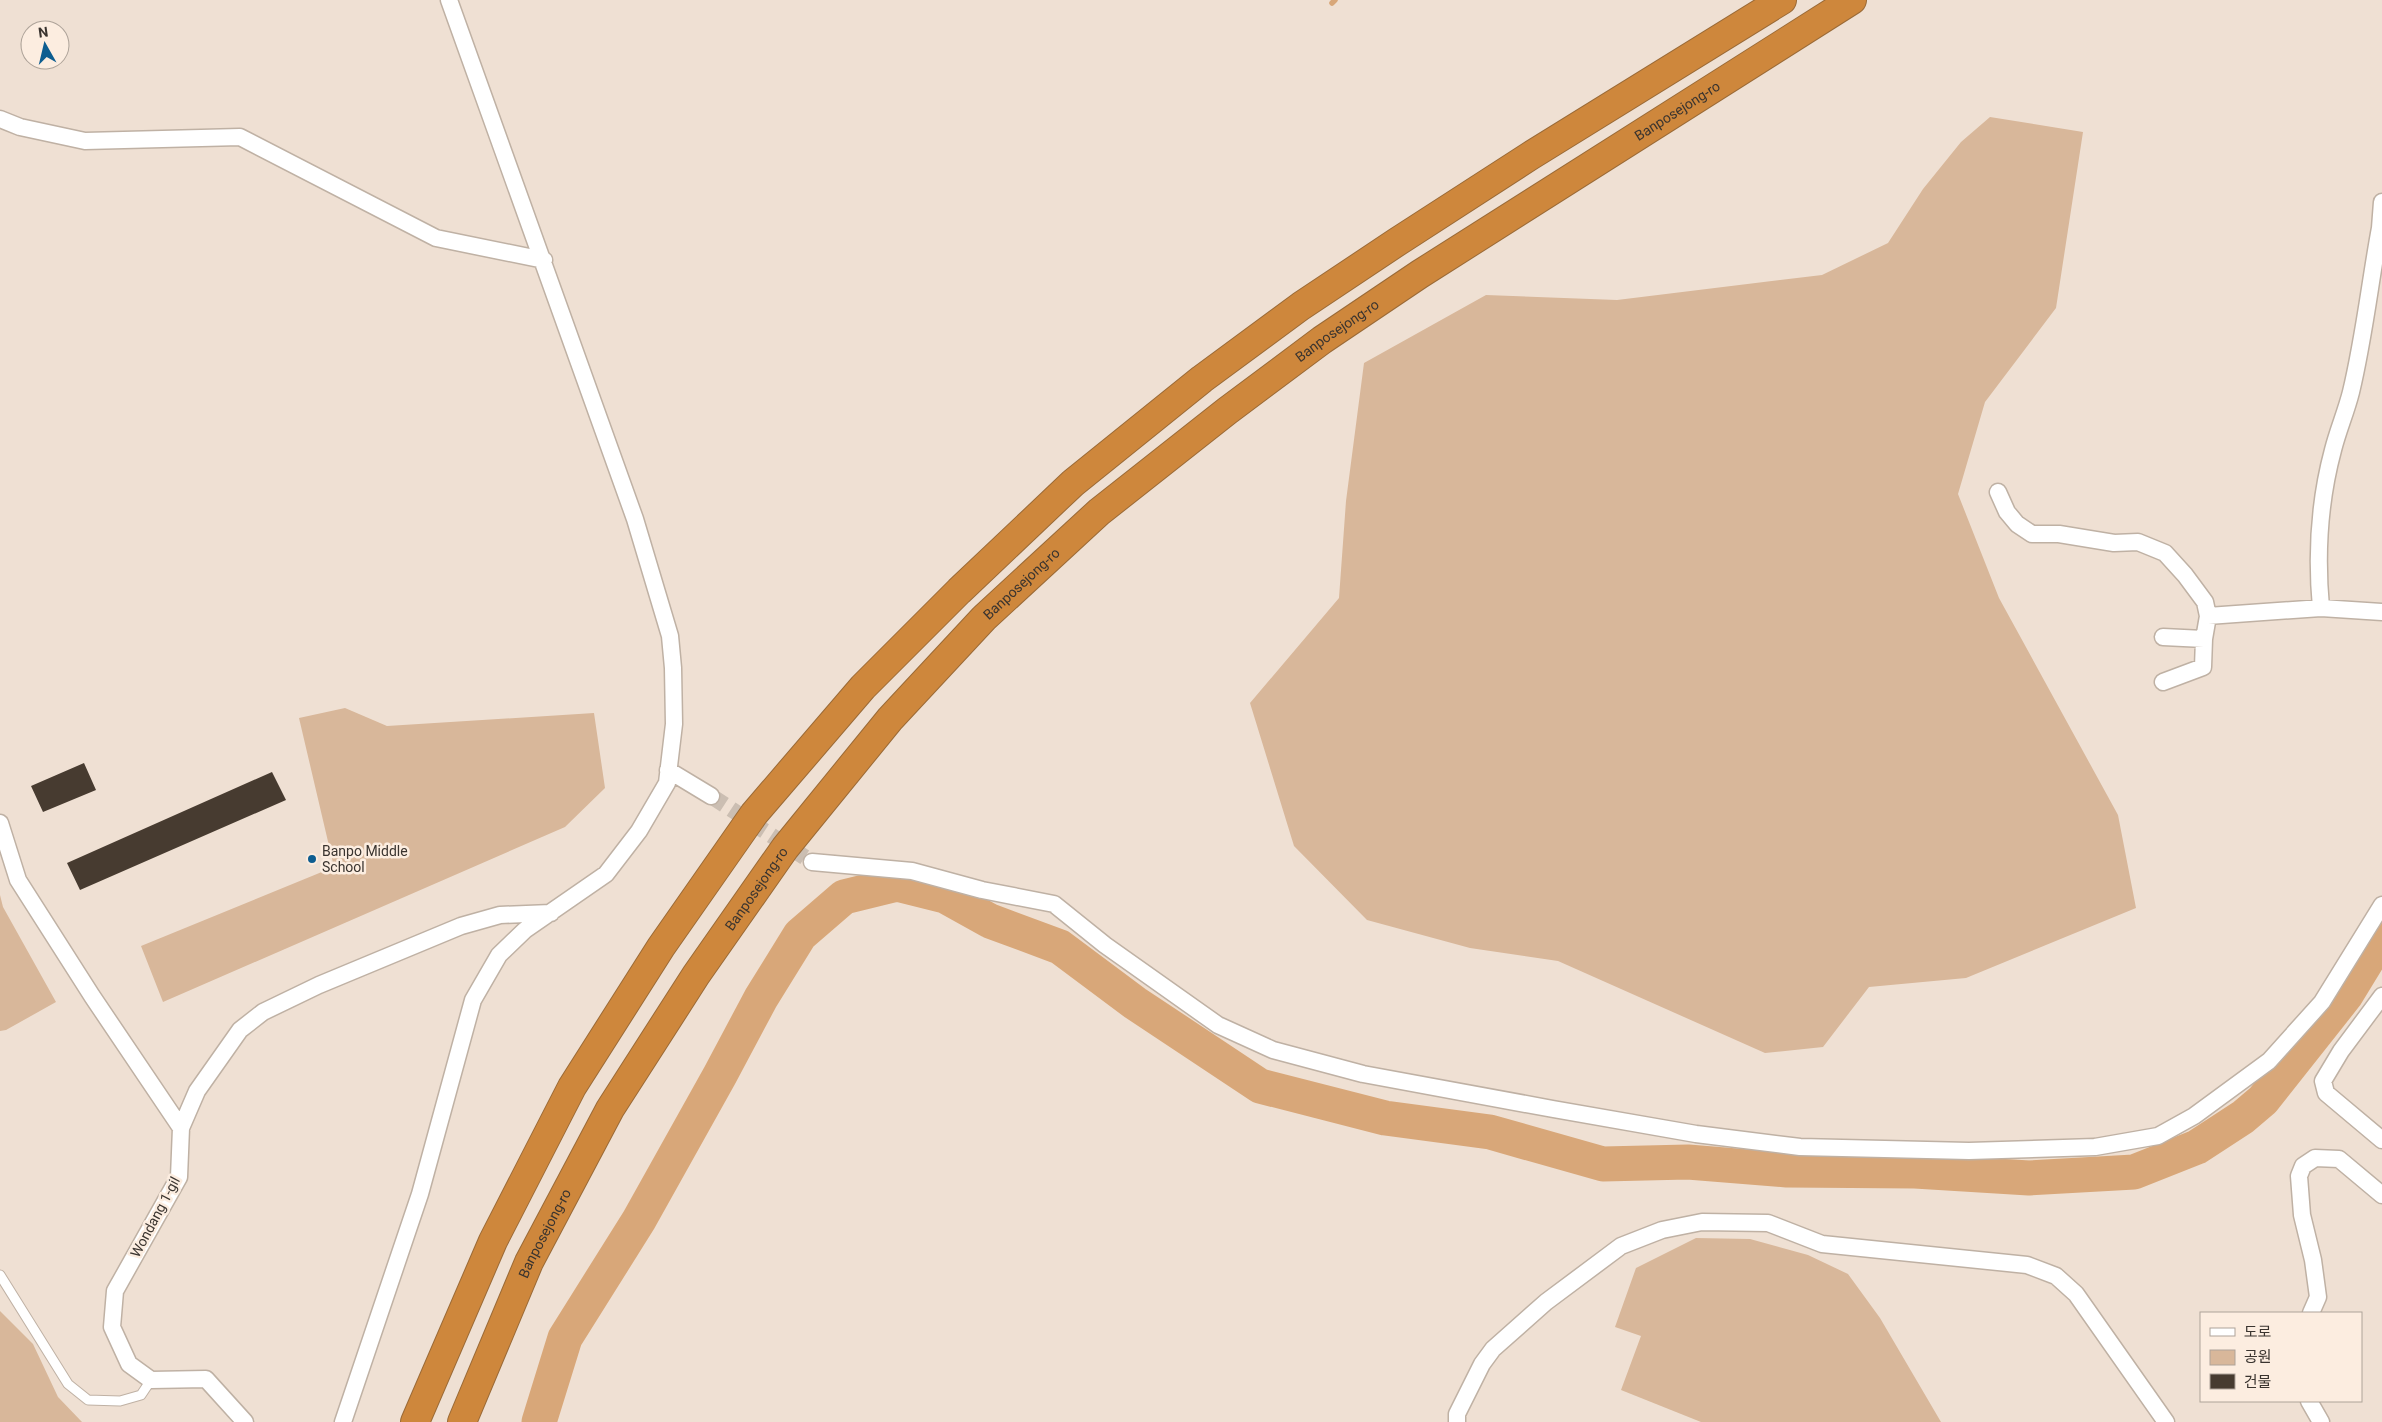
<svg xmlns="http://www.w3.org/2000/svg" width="2382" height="1422" font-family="Roboto,'Noto Sans KR',sans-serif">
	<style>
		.green { fill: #d8b79a }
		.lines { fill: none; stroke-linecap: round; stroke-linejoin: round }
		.stream { stroke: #d8a779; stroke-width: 5.5 }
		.river { stroke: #d8a779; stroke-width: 35 }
		.building { fill: #473b30 }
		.street-tunnel { stroke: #cbbeb2; stroke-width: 16; stroke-dasharray: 16 8; stroke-linecap: butt }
		.lane-casing { stroke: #bfb1a4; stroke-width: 11 }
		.street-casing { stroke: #bfb1a4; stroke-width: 19 }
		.highway-casing { stroke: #9a6a37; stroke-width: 30 }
		.lane { stroke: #fff; stroke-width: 9 }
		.street { stroke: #fff; stroke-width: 16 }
		.highway { stroke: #ce873c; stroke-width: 28 }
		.poi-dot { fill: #0d5d90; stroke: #fcede0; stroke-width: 2 }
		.labels { text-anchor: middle; stroke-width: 5; stroke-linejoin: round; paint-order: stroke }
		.street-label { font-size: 14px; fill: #3a342f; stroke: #fcede0 }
		.poi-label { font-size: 14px; fill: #3a342f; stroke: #fcede0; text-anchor: start }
	</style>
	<rect width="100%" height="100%" fill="#efe0d3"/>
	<!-- green -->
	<path class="green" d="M1990,117L2083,132L2056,308L1985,402L1958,494L1999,598L2118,815L2136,908L1966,978L1869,987L1823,1047L1765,1053L1558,961L1470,948L1367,920L1294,846L1250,703L1339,598L1346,501L1364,363L1486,295L1617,300L1822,275L1888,243L1923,189L1961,142Z
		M345,708L387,726L594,713L605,788L565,827L163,1002L141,946L334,867L299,718Z
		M0,895L3,907L56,1002L6,1030L0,1031Z
		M1696,1238L1750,1239L1808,1255L1848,1274L1880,1318L1941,1422H1701L1621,1390L1641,1336L1615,1327L1636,1268Z
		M0,1311L33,1344L58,1397L82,1422H0Z"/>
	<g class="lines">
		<!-- stream -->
		<path class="stream" d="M1332,3L1335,0"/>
		<!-- river -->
		<path class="river" d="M539,1422L565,1338L639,1220L720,1075L761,998L800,935L844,897L897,884L945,896L990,921L1060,947L1135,1003L1260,1086L1385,1118L1490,1132L1603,1164L1688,1162L1787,1170L1915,1171L2029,1178L2134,1172L2197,1147L2243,1117L2263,1100L2346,995L2382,936"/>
	</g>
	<!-- building -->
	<path class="building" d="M84,763L96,790L43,812L31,786Z
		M272,772L286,800L80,890L67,863Z"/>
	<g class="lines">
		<!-- street-tunnel -->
		<path class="street-tunnel" d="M711,796L812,862"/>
		<defs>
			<path id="lane" d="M0,1275L68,1384L88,1400L120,1401L141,1395L151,1380"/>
			<path id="street" d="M0,119L20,127L85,141L240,137L436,238L544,260
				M1998,492L2007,512L2017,524L2032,534H2059L2114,543L2138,542L2165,553L2185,575L2205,602L2208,616L2204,639L2203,667L2163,682
				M2321,608C2316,554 2319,502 2333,450C2338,430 2346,412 2351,392C2364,338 2370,282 2380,228L2382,202
				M2208,616L2321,608L2382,612
				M2163,637L2204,639
				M668,770L711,796
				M0,823L18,880L92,996L181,1128L179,1177L115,1291L112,1327L129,1364L151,1380L206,1379L245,1422
				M812,862L912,871L982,890L1054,904L1105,945L1218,1025L1273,1050L1363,1074L1553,1109L1696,1134L1800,1147L1969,1151L2095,1147L2158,1136L2194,1116L2269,1061L2322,1002L2382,905
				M2382,996L2341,1051L2323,1081L2326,1093L2382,1140
				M181,1128L197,1091L240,1030L263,1012L319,985L461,926L500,915L551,913
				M2311,1313L2318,1297L2313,1260L2302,1215L2299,1176L2303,1166L2315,1158L2339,1159L2382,1195
				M2309,1401L2321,1422
				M343,1422L420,1194L473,1000L499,955L525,930L606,874L639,831L667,783L674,724L673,668L670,636L635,519L449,0
				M1457,1422V1414L1482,1364L1493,1349L1546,1302L1621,1246L1662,1230L1702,1222L1768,1223L1822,1244L2027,1265L2056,1276L2076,1294L2166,1422"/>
			<g id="highway">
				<path d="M415,1422L493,1241L572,1087L661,947L754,814L863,687L959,591L1073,483L1202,379L1301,306L1397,242L1530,156L1782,0"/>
				<path id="s1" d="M462,1422L529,1262L610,1109L696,975L785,848L890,719L984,618L1099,512L1227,411L1322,340L1420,274L1852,0"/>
			</g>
		</defs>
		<!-- lane casing -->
		<use href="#lane" class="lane-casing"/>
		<!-- street casing -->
		<use href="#street" class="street-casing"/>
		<!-- highway casing -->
		<use href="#highway" class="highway-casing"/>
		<!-- lane -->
		<use href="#lane" class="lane"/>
		<!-- street -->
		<use href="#street" class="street"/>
		<!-- highway -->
		<use href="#highway" class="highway"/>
	</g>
	<!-- markers -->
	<circle class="poi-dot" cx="312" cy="859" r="5"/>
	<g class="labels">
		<!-- street labels -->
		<g class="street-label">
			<text dy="5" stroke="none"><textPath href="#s1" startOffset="1826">Banposejong-ro</textPath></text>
			<text dy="5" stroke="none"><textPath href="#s1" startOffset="1421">Banposejong-ro</textPath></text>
			<text dy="5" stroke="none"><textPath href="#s1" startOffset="1016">Banposejong-ro</textPath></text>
			<text dy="5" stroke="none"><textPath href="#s1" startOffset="611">Banposejong-ro</textPath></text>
			<text transform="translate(155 1217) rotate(-62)" y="5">Wondang 1-gil</text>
			<text dy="5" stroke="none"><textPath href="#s1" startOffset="206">Banposejong-ro</textPath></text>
		</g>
		<!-- poi labels -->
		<g class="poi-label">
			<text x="322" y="856">Banpo Middle<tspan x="322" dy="16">School</tspan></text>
		</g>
	</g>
	<!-- legend -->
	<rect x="2200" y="1312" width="162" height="90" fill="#fcede0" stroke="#aea399"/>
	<rect x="2210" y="1328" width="25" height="8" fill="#ffffff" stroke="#aea399"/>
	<text x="2244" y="1337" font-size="15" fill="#3a342f">도로</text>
	<rect x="2210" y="1350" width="25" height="15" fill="#d8b79a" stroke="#aea399"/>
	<text x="2244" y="1362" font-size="15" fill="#3a342f">공원</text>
	<rect x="2210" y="1374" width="25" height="15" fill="#473b30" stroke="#aea399"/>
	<text x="2244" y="1387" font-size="15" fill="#3a342f">건물</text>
	<!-- north arrow -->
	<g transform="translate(45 45) rotate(352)"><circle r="24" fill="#fcede0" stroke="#aea399"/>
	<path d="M0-4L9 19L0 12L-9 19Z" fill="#0d5d90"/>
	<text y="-8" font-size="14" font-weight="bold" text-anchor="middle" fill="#3a342f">N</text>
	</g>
</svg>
